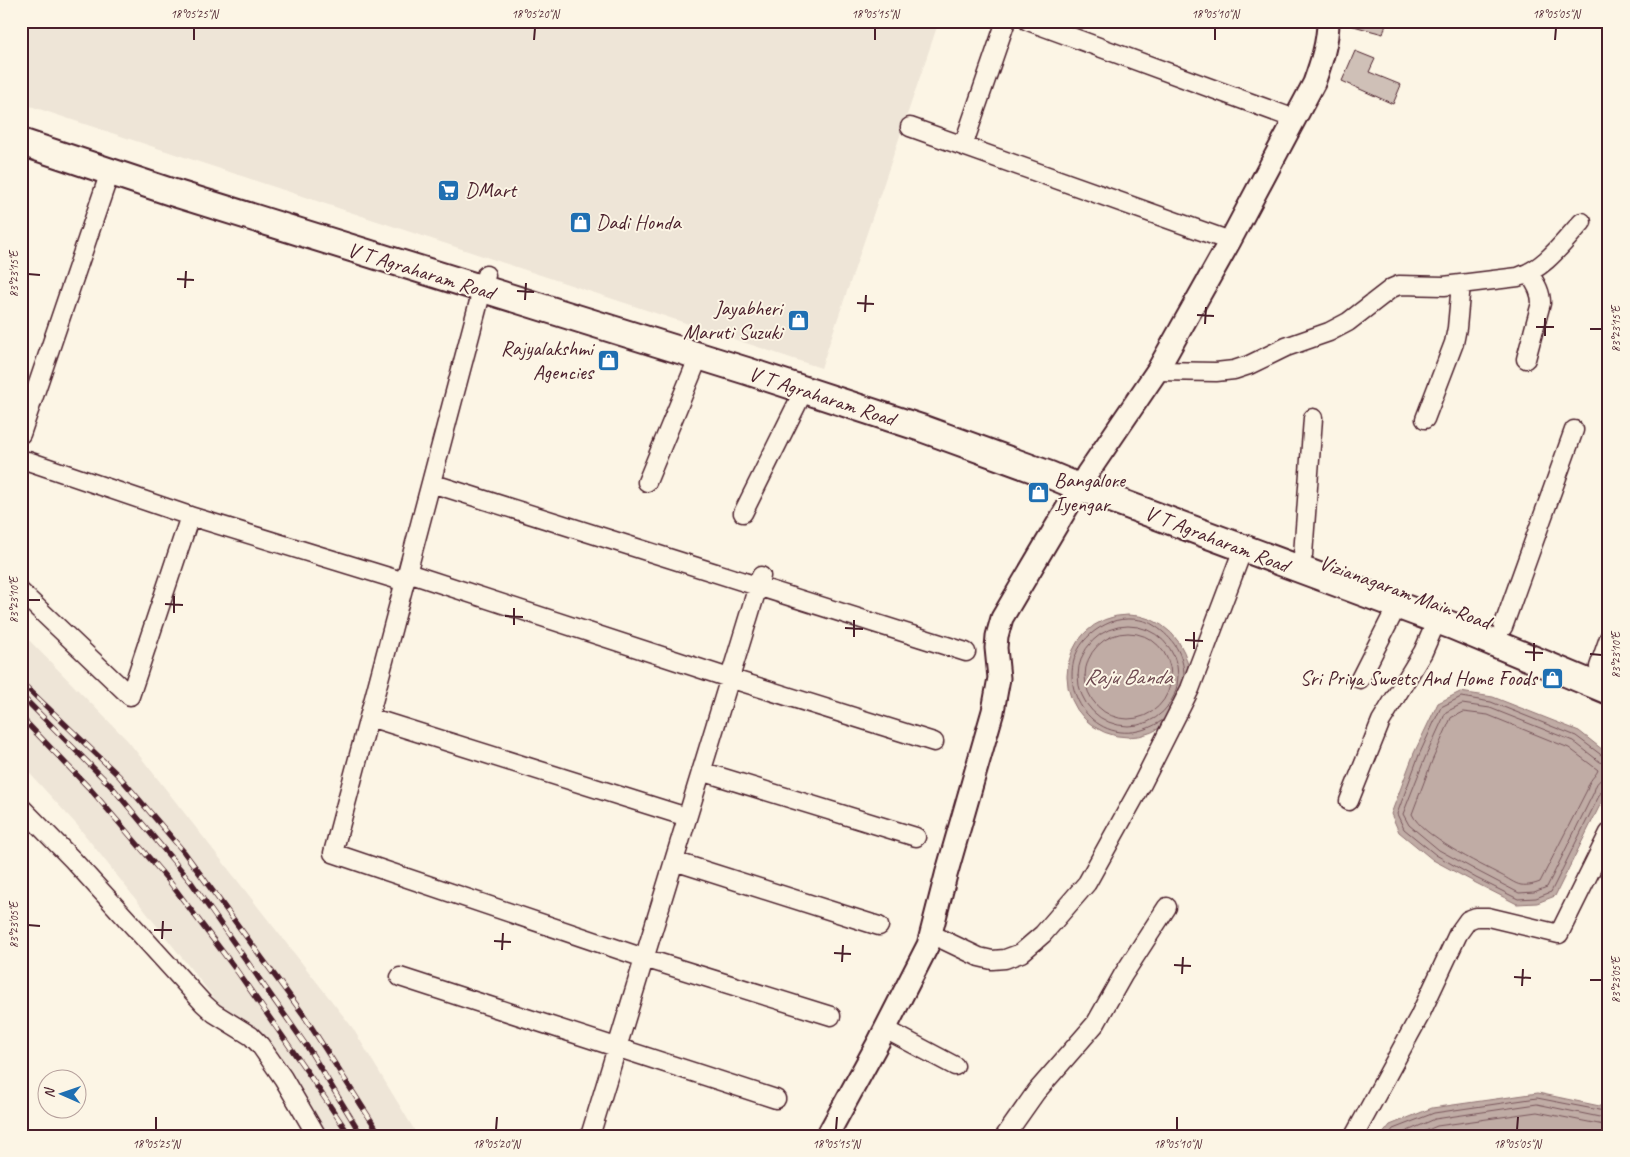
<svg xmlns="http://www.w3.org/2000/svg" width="1630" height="1157" font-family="Caveat,sans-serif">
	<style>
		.built { fill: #eee5d7 }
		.water { fill: #c0aca5; stroke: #917474 }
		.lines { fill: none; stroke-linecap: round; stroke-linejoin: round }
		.shore { stroke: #79575c; stroke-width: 1 }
		.building { fill: #cfc0b7; stroke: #4a1f2b }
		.minor-casing { stroke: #4a1f2b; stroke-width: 21 }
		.tertiary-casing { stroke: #4a1f2b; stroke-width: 25 }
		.primary-casing { stroke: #4a1f2b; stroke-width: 30 }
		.minor { stroke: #fcf5e5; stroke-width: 18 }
		.tertiary { stroke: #fcf5e5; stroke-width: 21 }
		.primary { stroke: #fcf5e5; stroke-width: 26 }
		.rail-casing { stroke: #4a1f2b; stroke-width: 5.5 }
		.rail { stroke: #fcf5e5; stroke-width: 4; stroke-dasharray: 11; stroke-linecap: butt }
		.ticks { fill: none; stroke: #4a1f2b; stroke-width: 2 }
		.labels { text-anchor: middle; stroke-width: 4; stroke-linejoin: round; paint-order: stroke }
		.poi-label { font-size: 21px; fill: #4a1f2b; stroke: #fcf5e5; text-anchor: start }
		.street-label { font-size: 21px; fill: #4a1f2b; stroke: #fcf5e5 }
		.water-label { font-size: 22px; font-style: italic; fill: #6d4950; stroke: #fcf5e5 }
		.neatline { fill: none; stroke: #4a1f2b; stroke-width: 2 }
		.ticks-label { font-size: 12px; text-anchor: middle; fill: #4a1f2b }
	</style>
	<rect width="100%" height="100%" fill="#fcf5e5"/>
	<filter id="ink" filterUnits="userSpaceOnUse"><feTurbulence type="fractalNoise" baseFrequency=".02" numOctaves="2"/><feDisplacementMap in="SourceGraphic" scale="10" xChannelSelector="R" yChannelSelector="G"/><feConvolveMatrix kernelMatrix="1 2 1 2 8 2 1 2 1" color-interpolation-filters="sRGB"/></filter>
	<g filter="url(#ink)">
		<!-- built -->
		<path class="built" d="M21,21H939L821,368L21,103Z
			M21,632L128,741L352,1027L418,1136H306L248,1041L77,825L21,764Z"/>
		<!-- water -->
		<path class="water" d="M1067 676a61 61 0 1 1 122 0a61 61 0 1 1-122 0Z
			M1460,692L1493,697L1579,731L1608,754L1609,775L1605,795L1555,896L1537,903L1517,904L1474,882L1433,860L1399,832L1391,814L1414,753L1438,703Z
			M1538,1093L1609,1108V1136H1381L1390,1125L1432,1108Z"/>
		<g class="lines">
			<!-- shore -->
			<path class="shore" d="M1078 676a50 50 0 1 1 100 0a50 50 0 1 1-100 0Z
				M1085 676a43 43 0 1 1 86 0a43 43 0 1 1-86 0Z
				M1463,712L1488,715L1569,748L1598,770C1596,776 1589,779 1587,790L1540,882C1535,884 1528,886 1521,885C1515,884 1507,878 1501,875C1479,864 1422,836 1412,814L1432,761L1451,718Z
				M1163,720C1089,770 1030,655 1111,622C1124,617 1144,618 1155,626C1173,638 1184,654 1184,676
				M1609,758L1604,757L1576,736L1491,702L1461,697L1441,707L1419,755L1397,814L1404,829L1436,855L1476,878L1518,899L1536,898L1551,892L1600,794L1602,787L1609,784
				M1609,764L1600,762L1573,741L1490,708L1462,704L1446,712L1425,758L1403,814L1409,825L1439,850L1479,872L1519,893L1534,892L1547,887L1594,792C1596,783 1599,778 1609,778
				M1388,1136L1393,1129L1434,1113L1537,1098L1609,1112
				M1396,1136L1435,1119L1537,1104L1609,1119
				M1414,1136L1437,1126L1537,1112L1609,1126"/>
		</g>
		<!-- building -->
		<path class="building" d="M1351,21H1387L1383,34L1350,25Z
			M1355,51L1375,59L1369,72L1401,85L1393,104L1342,81Z"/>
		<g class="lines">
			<defs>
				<path id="minor" d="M1028,21L1295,119
					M910,127L1230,241
					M963,146L1006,21
					M486,275L333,853L644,958L831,1016
					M1526,359L1541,303C1541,291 1535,283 1529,273
					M1157,371L1216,372L1234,370L1249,365L1286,347L1329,332L1348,322L1392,288L1399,285L1444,286L1518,277C1546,268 1563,242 1582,222
					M1425,419L1454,343L1457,328L1461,284
					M21,434L110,172
					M28,461L190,516
					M647,482L699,356
					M431,483L966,652
					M743,513L804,390
					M1303,555L1313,418
					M408,573L729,678L934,742
					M21,592L130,696L190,516L405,582
					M1503,627L1574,430
					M1599,667L1609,638
					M1360,679L1397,606
					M369,717L687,817
					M701,771L916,837
					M1349,801L1381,721L1423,652L1437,620
					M21,807L73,860L203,1003L214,1013L251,1036L260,1045L283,1078L317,1136
					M674,861L879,926
					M931,934L979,957L992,960L1005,959L1021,953L1043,934L1087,883L1142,784L1190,689L1243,549
					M400,977L776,1099
					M885,1029L955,1066
					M590,1136L761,576
					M1005,1136L1036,1092L1096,1023L1123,975L1167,907
					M1354,1136L1419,1017L1458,934L1468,920L1476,917H1488L1559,934L1609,833"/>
				<path id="tertiary" d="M827,1136L879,1041L928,945L946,875L993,711L999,678L996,648L997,636L1002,618L1087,474L1157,371L1230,241L1314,83C1321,63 1328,43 1328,21"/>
				<path id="primary" d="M21,142L171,192L747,371L921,428L1050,475L1079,487L1453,626L1609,691"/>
			</defs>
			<!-- minor casing -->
			<use href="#minor" class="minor-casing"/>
			<!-- tertiary casing -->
			<use href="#tertiary" class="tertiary-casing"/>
			<!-- primary casing -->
			<use href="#primary" class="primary-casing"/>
			<!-- minor -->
			<use href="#minor" class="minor"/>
			<!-- tertiary -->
			<use href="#tertiary" class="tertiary"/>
			<!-- primary -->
			<use href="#primary" class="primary"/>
			<defs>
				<path id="rail" d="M21,682L119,776L184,852L303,1014L381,1136
					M21,695L112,787L191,882L310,1051L362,1136
					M21,717L91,790L169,881L237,971L306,1070L350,1136"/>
			</defs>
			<!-- rail casing -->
			<use href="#rail" class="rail-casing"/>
			<!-- rail -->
			<use href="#rail" class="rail"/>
		</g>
	</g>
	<!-- ticks -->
	<path class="ticks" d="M194,40V28M534,40L535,28M875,40V28M1215,40V28M1555,40L1556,28M28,274L40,275M177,279L194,280M185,288L186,271M517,291L534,292M525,300L526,283M857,303L874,304M865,312L866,295M1197,315L1214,316M1205,324L1206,307M1536,327H1554M1590,329H1602M1545,336V318M28,600H40M165,604L183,605M174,613V596M505,616L523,617M514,625V608M845,628L863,629M854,637V620M1185,640L1203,641M1194,649V632M1525,652L1543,653M1590,654L1602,655M1534,661V643M28,925L40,926M154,930H172M162,939L163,921M494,941L511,942M502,950L503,933M834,953L851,954M842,962L843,945M1174,965L1191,966M1182,974L1183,957M1514,977L1531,978M1590,980H1602M1522,986L1523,969M156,1130V1117M496,1130L497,1117M836,1130L837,1117M1177,1130V1117M1517,1130L1518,1117"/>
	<!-- icons -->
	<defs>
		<symbol id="supermarket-square" viewBox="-11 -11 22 22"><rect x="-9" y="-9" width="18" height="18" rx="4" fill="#1f6fb2" stroke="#fcf5e5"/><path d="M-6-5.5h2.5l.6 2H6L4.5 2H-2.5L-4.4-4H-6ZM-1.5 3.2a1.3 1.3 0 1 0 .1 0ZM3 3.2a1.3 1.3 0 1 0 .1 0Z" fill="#fff"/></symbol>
		<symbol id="shop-square" viewBox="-11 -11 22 22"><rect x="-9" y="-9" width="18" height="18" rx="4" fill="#1f6fb2" stroke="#fcf5e5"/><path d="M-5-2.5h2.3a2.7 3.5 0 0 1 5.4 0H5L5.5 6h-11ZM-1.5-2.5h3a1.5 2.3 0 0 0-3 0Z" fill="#fff"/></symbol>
	</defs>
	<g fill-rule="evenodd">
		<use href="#supermarket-square" x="436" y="178" width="25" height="25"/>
		<use href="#shop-square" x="568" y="210" width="25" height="25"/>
		<use href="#shop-square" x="786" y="308" width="25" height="25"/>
		<use href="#shop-square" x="596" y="348" width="25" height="25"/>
		<use href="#shop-square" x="1026" y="480" width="25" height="25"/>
		<use href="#shop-square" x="1540" y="666" width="25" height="25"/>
	</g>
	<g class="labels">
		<!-- poi labels -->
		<g class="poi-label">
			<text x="465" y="197">DMart</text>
			<text x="596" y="229">Dadi Honda</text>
			<text x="782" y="315" text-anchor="end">Jayabheri<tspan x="782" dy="24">Maruti Suzuki</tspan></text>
			<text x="593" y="355" text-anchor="end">Rajyalakshmi<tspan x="593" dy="24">Agencies</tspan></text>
			<text x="1054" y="487">Bangalore<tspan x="1054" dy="24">Iyengar</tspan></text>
			<text x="1537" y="685" text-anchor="end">Sri Priya Sweets And Home Foods</text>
		</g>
		<!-- street labels -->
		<g class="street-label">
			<text transform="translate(421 271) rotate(17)" y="7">V T Agraharam Road</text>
			<text transform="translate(822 396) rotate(18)" y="7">V T Agraharam Road</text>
			<text transform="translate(1217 539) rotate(21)" y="7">V T Agraharam Road</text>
			<text transform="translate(1405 592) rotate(20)" y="7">Vizianagaram Main Road</text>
		</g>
		<!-- water labels -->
		<g class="water-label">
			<text x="1128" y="684">Raju Banda</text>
		</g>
	</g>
	<!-- margin -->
	<rect width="1630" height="1157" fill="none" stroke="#fcf5e5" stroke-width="55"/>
	<!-- north arrow -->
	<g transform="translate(62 1094) rotate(272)"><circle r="24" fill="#fcf5e5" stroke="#b59f9b"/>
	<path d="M0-4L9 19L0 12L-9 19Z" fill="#1f6fb2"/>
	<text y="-8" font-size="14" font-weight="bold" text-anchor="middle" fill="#4a1f2b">N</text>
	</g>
	<rect x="28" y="28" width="1574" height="1102" class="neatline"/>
	<g class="ticks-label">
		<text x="194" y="18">18°05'25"N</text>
		<text x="535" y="18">18°05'20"N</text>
		<text x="875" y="18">18°05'15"N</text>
		<text x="1215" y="18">18°05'10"N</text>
		<text x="1556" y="18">18°05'05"N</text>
		<text transform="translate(14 274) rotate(-90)" y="4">83°23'15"E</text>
		<text transform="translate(1616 329) rotate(-90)" y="4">83°23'15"E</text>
		<text transform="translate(14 600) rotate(-90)" y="4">83°23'10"E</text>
		<text transform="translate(1616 655) rotate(-90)" y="4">83°23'10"E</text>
		<text transform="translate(14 925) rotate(-90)" y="4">83°23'05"E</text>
		<text transform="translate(1616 980) rotate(-90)" y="4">83°23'05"E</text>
		<text x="156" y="1148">18°05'25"N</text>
		<text x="496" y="1148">18°05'20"N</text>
		<text x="836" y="1148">18°05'15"N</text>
		<text x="1177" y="1148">18°05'10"N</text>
		<text x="1517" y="1148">18°05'05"N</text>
	</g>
</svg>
